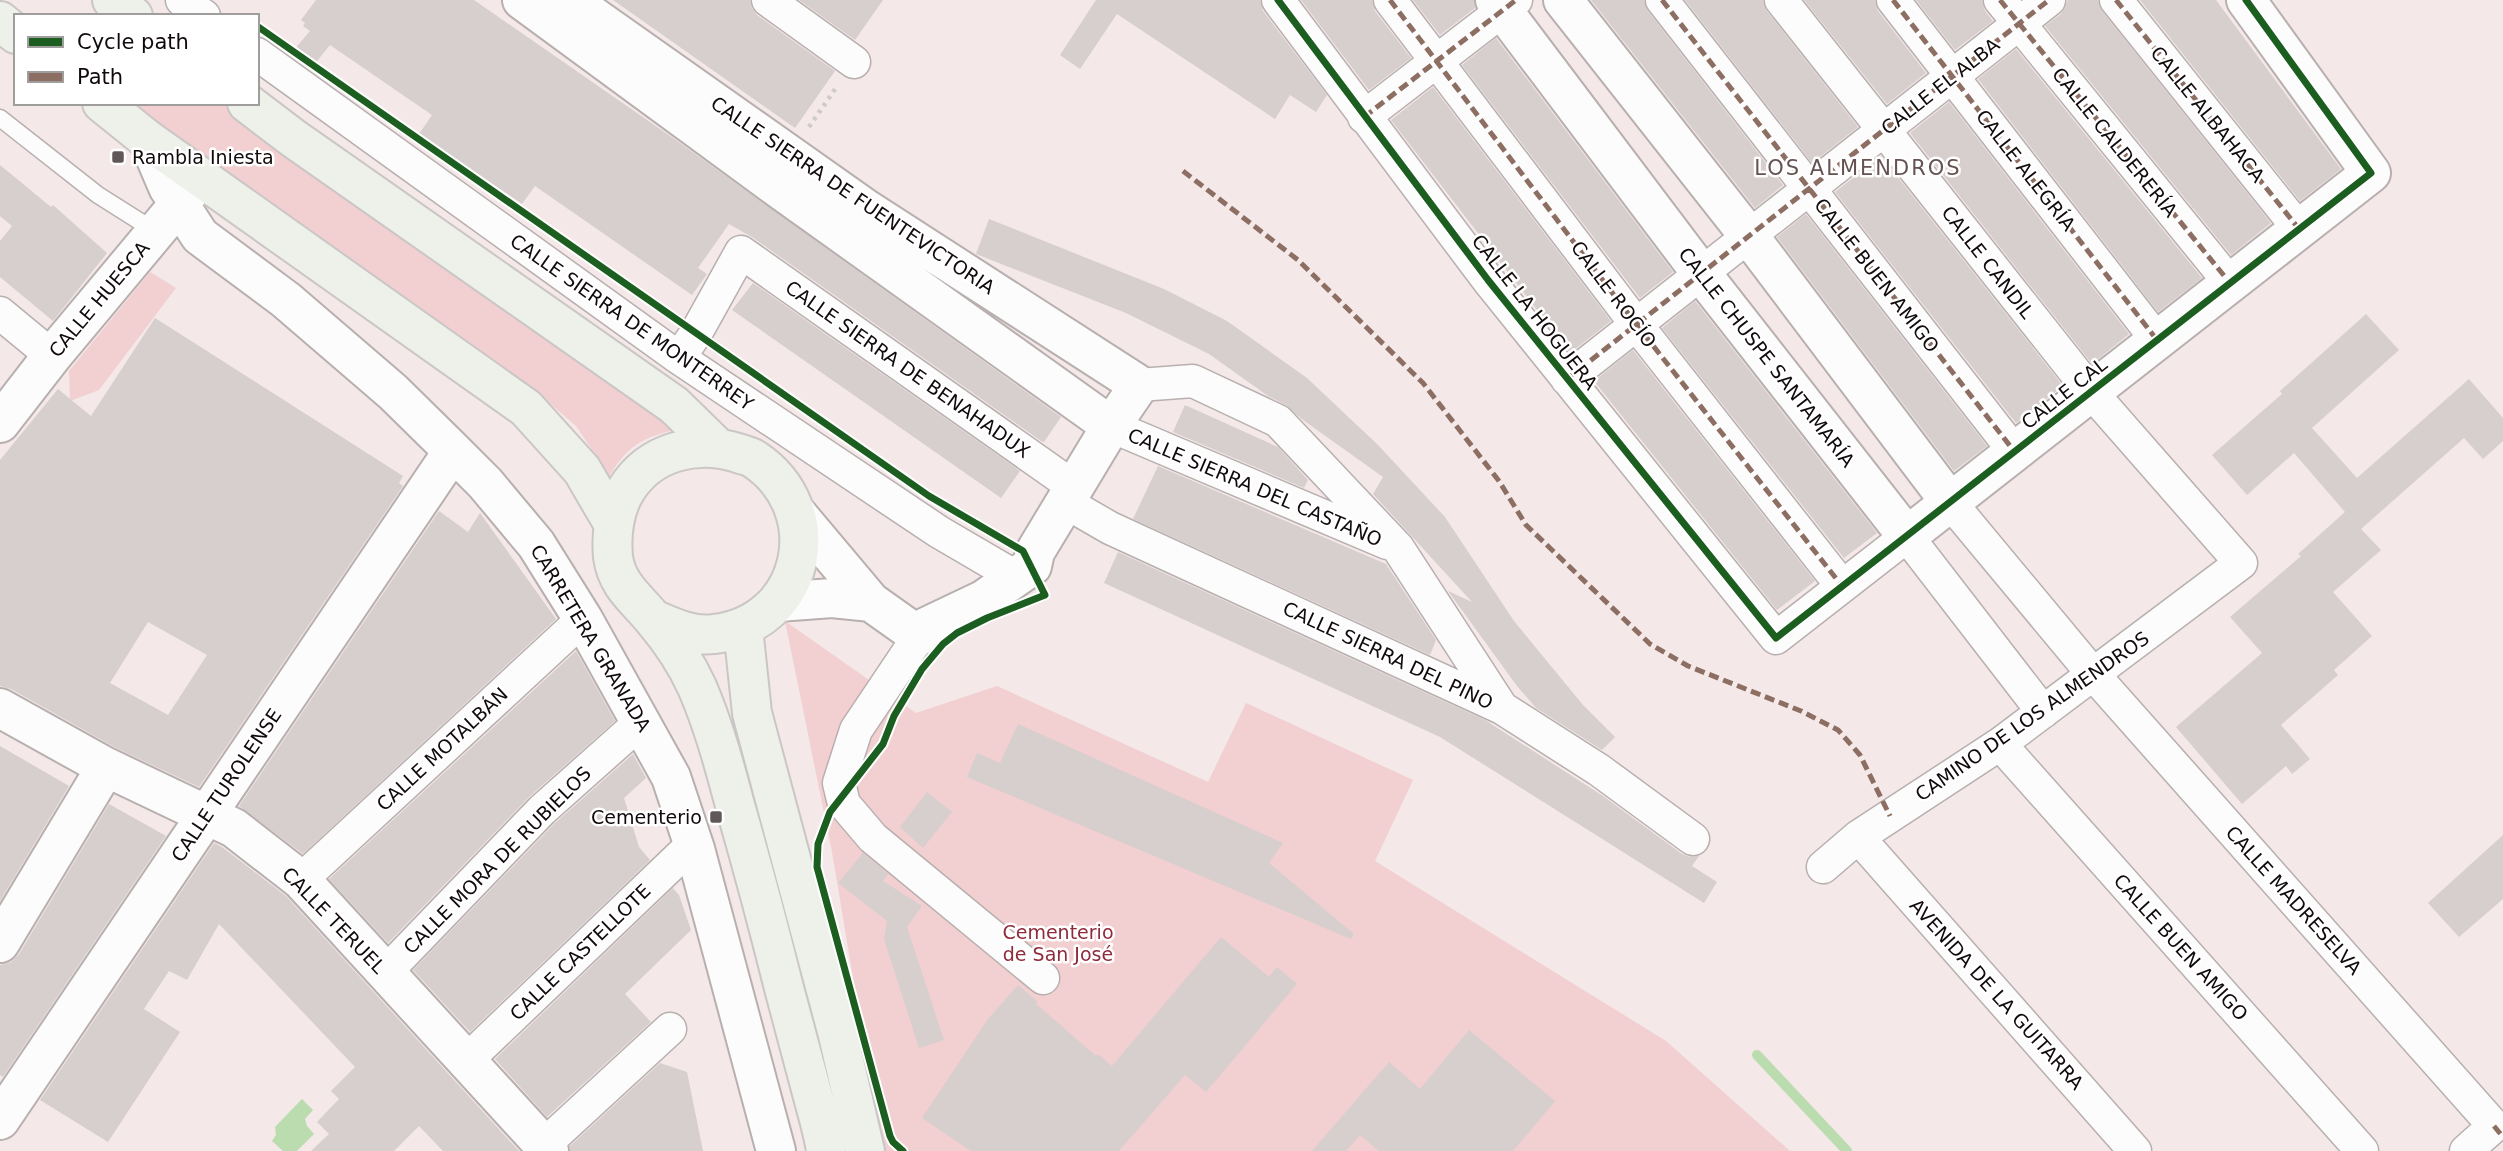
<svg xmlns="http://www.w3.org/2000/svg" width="2503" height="1151" font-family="'DejaVu Sans',sans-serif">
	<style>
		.green { fill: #f2cfd0 }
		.water { fill: #bbdcaf }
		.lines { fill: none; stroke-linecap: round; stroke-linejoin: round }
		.stream { stroke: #bbdcaf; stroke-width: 10 }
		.building { fill: #d7cece; fill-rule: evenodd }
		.service-casing { stroke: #b8afaf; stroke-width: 19 }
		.minor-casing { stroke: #b8afaf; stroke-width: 35 }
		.tertiary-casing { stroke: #b8afaf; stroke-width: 42 }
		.primary-casing { stroke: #cbc6c6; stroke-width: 42 }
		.path { stroke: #cfcbcb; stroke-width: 4.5; stroke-dasharray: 3.5 5; stroke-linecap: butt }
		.service { stroke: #fdfcfc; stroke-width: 16 }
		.minor { stroke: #fdfcfc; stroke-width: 32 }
		.tertiary { stroke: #fdfcfc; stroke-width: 38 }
		.primary { stroke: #edf1ea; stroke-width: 38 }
		.quiet { stroke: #8d6e63; stroke-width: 5; stroke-dasharray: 10 5; stroke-linecap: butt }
		.cycleway-casing { stroke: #fff; stroke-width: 11 }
		.cycleway { stroke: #1b5e20; stroke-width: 7 }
		.poi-dot { fill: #605858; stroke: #fff; stroke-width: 2.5 }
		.labels { text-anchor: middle; stroke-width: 5; stroke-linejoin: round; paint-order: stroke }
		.street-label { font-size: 19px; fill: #110a0b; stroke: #fff }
		.poi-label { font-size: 19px; fill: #110a0b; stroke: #fff; text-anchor: start }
		.park-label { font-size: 19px; fill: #8e2a39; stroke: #fff }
		.neighbourhood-label { font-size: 21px; letter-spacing: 2px; fill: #655253; stroke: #fff }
	</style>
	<rect width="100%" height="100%" fill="#f4e8e8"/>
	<!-- green -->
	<path class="green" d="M133,103H227L678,429C640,438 627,446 607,480L595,454L576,426L539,394L169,131Z
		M150,272L176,288L99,390L70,401L69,371Z
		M785,621L916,713L997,686L1208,782L1246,703L1413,780L1375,861L1666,1041L1790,1151H882L832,852Z"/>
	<!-- water -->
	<path class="water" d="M302,1099L313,1110L305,1119L307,1126L314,1134L297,1151H283L272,1141L276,1135L275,1127Z"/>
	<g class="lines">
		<!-- stream -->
		<path class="stream" d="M1757,1055L1847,1151"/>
	</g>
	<!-- building -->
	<path class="building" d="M316,0H474L673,138L1061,417L1044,442L1041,441L752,237L729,224L698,268L707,274L692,295L535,186L522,204L419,134L432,115L330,45L313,66L294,50L310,31L303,26L305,23L301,20Z
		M613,0H750L752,8L757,15L835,71L795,128Z
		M799,0H883L855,40Z
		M1096,0H1260L1263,11L1327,95L1316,112L1290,95L1275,119L1117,14L1080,69L1060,55Z
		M1301,0H1372L1375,11L1411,58L1369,90Z
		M1413,0H1474L1475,8L1440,35Z
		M1591,0H1644L1648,11L1783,185L1755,208Z
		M1685,0H1763L1767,11L1858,127L1812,163Z
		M1804,0H1875L1878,11L1926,73L1887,104Z
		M1916,0H1982L1985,11L1993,21L1955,50Z
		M2068,0H2098L2102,11L2271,223L2231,255L2045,26L2061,14Z
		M2140,0H2216L2341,169L2300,201Z
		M1496,38L1673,272L1640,298L1462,65Z
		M2016,49L2202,278L2158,312L1978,79Z
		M1433,87L1611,321L1570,353L1391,120Z
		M1949,102L2129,334L2092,364L1910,133Z
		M1881,156L2063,386L2016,423L1835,192Z
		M0,165L51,207L53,205L107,253L53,321L0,277V241L12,226L0,216Z
		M1806,214L1987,446L1954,471L1777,237Z
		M989,219L1164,289L1227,321L1307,378L1378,445L1445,517L1514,621L1583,705L1615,737L1602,750L1536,708L1517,686L1448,591L1472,602L1373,494L1383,477L1303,420L1286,405L1268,396L1209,354L1126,313L976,254Z
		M753,283L1020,471L1001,498L732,310Z
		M1695,301L1877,533L1844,558L1662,328Z
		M2366,314L2399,350L2312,428L2357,478L2469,379L2503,418V441L2483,459L2464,438L2361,529L2381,550L2333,592L2372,636L2334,670L2338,675L2281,725L2310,759L2292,774L2286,766L2242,804L2176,727L2262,653L2230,617L2301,556L2298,554L2345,512L2294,453L2247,495L2212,455L2282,394L2280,391Z
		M155,318L403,476L399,483L403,486L199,787L116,748L11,689L0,686V460L58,389L91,416ZM148,622L207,655L168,715L110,683Z
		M1633,350L1815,581L1777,610L1594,381Z
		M1185,405L1278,447L1308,480L1304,488L1173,432Z
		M1158,466L1386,564L1436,640L1430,655L1133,519Z
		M439,511L468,532L480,513L556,619L303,854L239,806Z
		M1118,552L1485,720L1603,796L1682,854L1690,857L1699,856L1692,866L1717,882L1704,903L1440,737L1104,583Z
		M576,651L615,721L529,797L388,943L329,879Z
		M1018,724L1283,843L1269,863L1354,934L1351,939L967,777L977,753L1000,763Z
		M0,746L69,786L0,901Z
		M633,754L646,778L624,798L639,847L650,860L470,1032L413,970L555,823Z
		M927,792L952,812L923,848L900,827Z
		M109,804L166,836L3,1077L0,1075V965L11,962L19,954Z
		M2503,835V899L2459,937L2428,903Z
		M214,843L222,847L286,896L519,1151H443L419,1126L394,1151H311L329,1134L317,1122L339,1099L331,1091L355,1067L219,924L187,980L169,971L144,1009L180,1032L108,1142L40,1100Z
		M863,853L888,874L883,881L922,906L907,927L944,1040L919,1048L884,939L887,921L838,883Z
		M673,888L679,895L691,930L625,994L651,1022L547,1117L495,1059Z
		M1221,937L1269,977L1277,967L1297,984L1206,1092L1185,1075L1119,1151H971L922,1118L988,1019L1018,985L1038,1002L1036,1004L1096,1056L1098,1054L1112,1066Z
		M1469,1030L1555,1101L1513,1151H1379L1360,1135L1346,1151H1312L1389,1062L1420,1089Z
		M660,1063L687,1072L703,1151H570V1146Z"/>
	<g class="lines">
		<defs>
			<path id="service" d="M0,118L98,195L155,231"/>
			<path id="minor" d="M182,0L204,16
				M768,0L854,62
				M1278,0L1488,280L1776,638L1907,536L2043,712
				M1390,0L1636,324L1842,586
				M1662,0L2014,451
				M1781,0L2091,392L2241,563L2000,744L1858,837L1823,867
				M1893,0L2157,340
				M2000,0L2230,283
				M2116,0L2299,229
				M257,54L679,358L939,532L1016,577
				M1364,117L1516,0
				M0,313L52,356
				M679,358L696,333L741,252L1074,487
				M1567,379L2049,0
				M1139,385L1193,381L1278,421L1398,548L1502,708
				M1111,426L1387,543
				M1065,502L1110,528L1502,708L1599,770L1693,839
				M1950,502L2093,674L2494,1126L2466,1151
				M919,636L856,730L839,783L844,804L873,838L1043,978
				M2000,744L2362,1151
				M1858,837L2135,1151
				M301,880L583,619
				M385,973L542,810L642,721
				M466,1061L693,844
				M543,1146L670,1029"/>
			<path id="tertiary" d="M522,0L785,193L1111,426
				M570,0L866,209L1139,385L1111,426L1035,552L1032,566L983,600L924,628L919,636L871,602
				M1495,0L1701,273L1907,536L2371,173L2246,0
				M1563,0L1749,236L1950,502
				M148,140L168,187L200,236L286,300L393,392L453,451L485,483L536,544L583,619L671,777L695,849L776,1151
				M0,423L52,356L194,186
				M778,602L832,598L871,602L797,514
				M0,708L106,767L234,828L301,880L549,1151
				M0,943L106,767
				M0,1120L453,451"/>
			<path id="primary" d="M112,0L133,16
				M0,21L16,34
				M102,103L148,140L526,408L582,470L613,523
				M247,103L293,138L674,405L717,447
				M653,619C672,627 692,637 714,634C806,624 830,509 754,459C750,456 743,455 738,453C697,440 650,451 626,490C614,509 611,535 613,557C617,586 637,599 653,619C670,639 686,663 697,687C714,726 725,768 736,809C753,868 769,928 784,988C793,1022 802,1055 811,1089C816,1109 823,1130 826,1151
				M743,628L752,713L837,1031L865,1151"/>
		</defs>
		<!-- service casing -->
		<use href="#service" class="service-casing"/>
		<!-- minor casing -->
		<use href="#minor" class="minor-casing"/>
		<!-- tertiary casing -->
		<use href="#tertiary" class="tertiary-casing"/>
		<!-- primary casing -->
		<use href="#primary" class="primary-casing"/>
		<!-- path -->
		<path class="path" d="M809,127L838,85"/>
		<!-- service -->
		<use href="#service" class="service"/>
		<!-- minor -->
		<use href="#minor" class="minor"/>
		<!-- tertiary -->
		<use href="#tertiary" class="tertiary"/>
		<!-- primary -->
		<use href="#primary" class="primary"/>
		<!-- quiet -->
		<path class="quiet" d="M1390,0L1636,324L1842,586
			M1662,0L2014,451
			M1893,0L2157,340
			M2000,0L2230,283
			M2116,0L2299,229
			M1364,117L1516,0
			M1183,171L1298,260L1423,383L1499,481L1526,525L1650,644L1688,666L1801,711L1838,730L1860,755L1890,816
			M1567,379L2049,0
			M2494,1126L2503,1137"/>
		<defs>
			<path id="cycleway" d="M1278,0L1488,280L1776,638L2371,173L2246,0
				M257,26L929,496L1023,551L1045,595L987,618L957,633L943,644L922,669L894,716L883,744L830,812L818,844L817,867L890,1136L893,1142L903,1151"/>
		</defs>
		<!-- cycleway casing -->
		<use href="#cycleway" class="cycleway-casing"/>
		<!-- cycleway -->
		<use href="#cycleway" class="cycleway"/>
	</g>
	<!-- markers -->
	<g class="poi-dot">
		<rect x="111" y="150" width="14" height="14" rx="3.5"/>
		<rect x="709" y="810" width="14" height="14" rx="3.5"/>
	</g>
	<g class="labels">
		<!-- street labels -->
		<g class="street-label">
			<text transform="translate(1940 86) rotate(-38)" y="7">CALLE EL ALBA</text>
			<text transform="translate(2208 114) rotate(51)" y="7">CALLE ALBAHACA</text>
			<text transform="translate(2115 142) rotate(51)" y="7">CALLE CALDERERÍA</text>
			<text transform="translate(2026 170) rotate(52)" y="7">CALLE ALEGRÍA</text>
			<text transform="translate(853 195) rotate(34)" y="7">CALLE SIERRA DE FUENTEVICTORIA</text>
			<text transform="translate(1988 262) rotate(52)" y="7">CALLE CANDIL</text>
			<text transform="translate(1877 275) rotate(52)" y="7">CALLE BUEN AMIGO</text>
			<text transform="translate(1614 294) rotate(53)" y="7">CALLE ROCÍO</text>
			<text transform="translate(99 299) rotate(-50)" y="7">CALLE HUESCA</text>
			<text transform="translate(1535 312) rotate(52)" y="7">CALLE LA HOGUERA</text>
			<text transform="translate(632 322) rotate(35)" y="7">CALLE SIERRA DE MONTERREY</text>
			<text transform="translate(1767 357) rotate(52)" y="7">CALLE CHUSPE SANTAMARÍA</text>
			<text transform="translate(908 369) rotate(35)" y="7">CALLE SIERRA DE BENAHADUX</text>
			<text transform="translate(2064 393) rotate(-38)" y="7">CALLE CAL</text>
			<text transform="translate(1255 487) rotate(23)" y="7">CALLE SIERRA DEL CASTAÑO</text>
			<text transform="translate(591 638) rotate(59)" y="7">CARRETERA GRANADA</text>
			<text transform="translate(1388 655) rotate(25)" y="7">CALLE SIERRA DEL PINO</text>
			<text transform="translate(2032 716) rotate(-35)" y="7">CAMINO DE LOS ALMENDROS</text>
			<text transform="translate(442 749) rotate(-43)" y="7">CALLE MOTALBÁN</text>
			<text transform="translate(226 785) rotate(-56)" y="7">CALLE TUROLENSE</text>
			<text transform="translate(497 860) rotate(-45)" y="7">CALLE MORA DE RUBIELOS</text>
			<text transform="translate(2294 900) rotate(48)" y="7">CALLE MADRESELVA</text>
			<text transform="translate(334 920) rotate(46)" y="7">CALLE TERUEL</text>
			<text transform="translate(2181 947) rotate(48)" y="7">CALLE BUEN AMIGO</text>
			<text transform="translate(580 952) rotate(-44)" y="7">CALLE CASTELLOTE</text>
			<text transform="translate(1997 994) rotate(48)" y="7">AVENIDA DE LA GUITARRA</text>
		</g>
		<!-- poi labels -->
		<g class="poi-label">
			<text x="132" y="164">Rambla Iniesta</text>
			<text x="702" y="824" text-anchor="end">Cementerio</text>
		</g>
		<!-- park labels -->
		<g class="park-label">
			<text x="1058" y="939">Cementerio<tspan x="1058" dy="22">de San José</tspan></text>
		</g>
		<!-- neighbourhood labels -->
		<g class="neighbourhood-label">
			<text x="1858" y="175">LOS ALMENDROS</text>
		</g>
	</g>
	<!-- legend -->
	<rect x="14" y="14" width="245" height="91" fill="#ffffff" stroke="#a09d9d" stroke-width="2"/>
	<rect x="28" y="37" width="35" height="10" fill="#1b5e20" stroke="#a09d9d" stroke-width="2"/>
	<text x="77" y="49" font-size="21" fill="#110a0b">Cycle path</text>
	<rect x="28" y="72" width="35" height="10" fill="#8d6e63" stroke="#a09d9d" stroke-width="2"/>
	<text x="77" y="84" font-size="21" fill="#110a0b">Path</text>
</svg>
